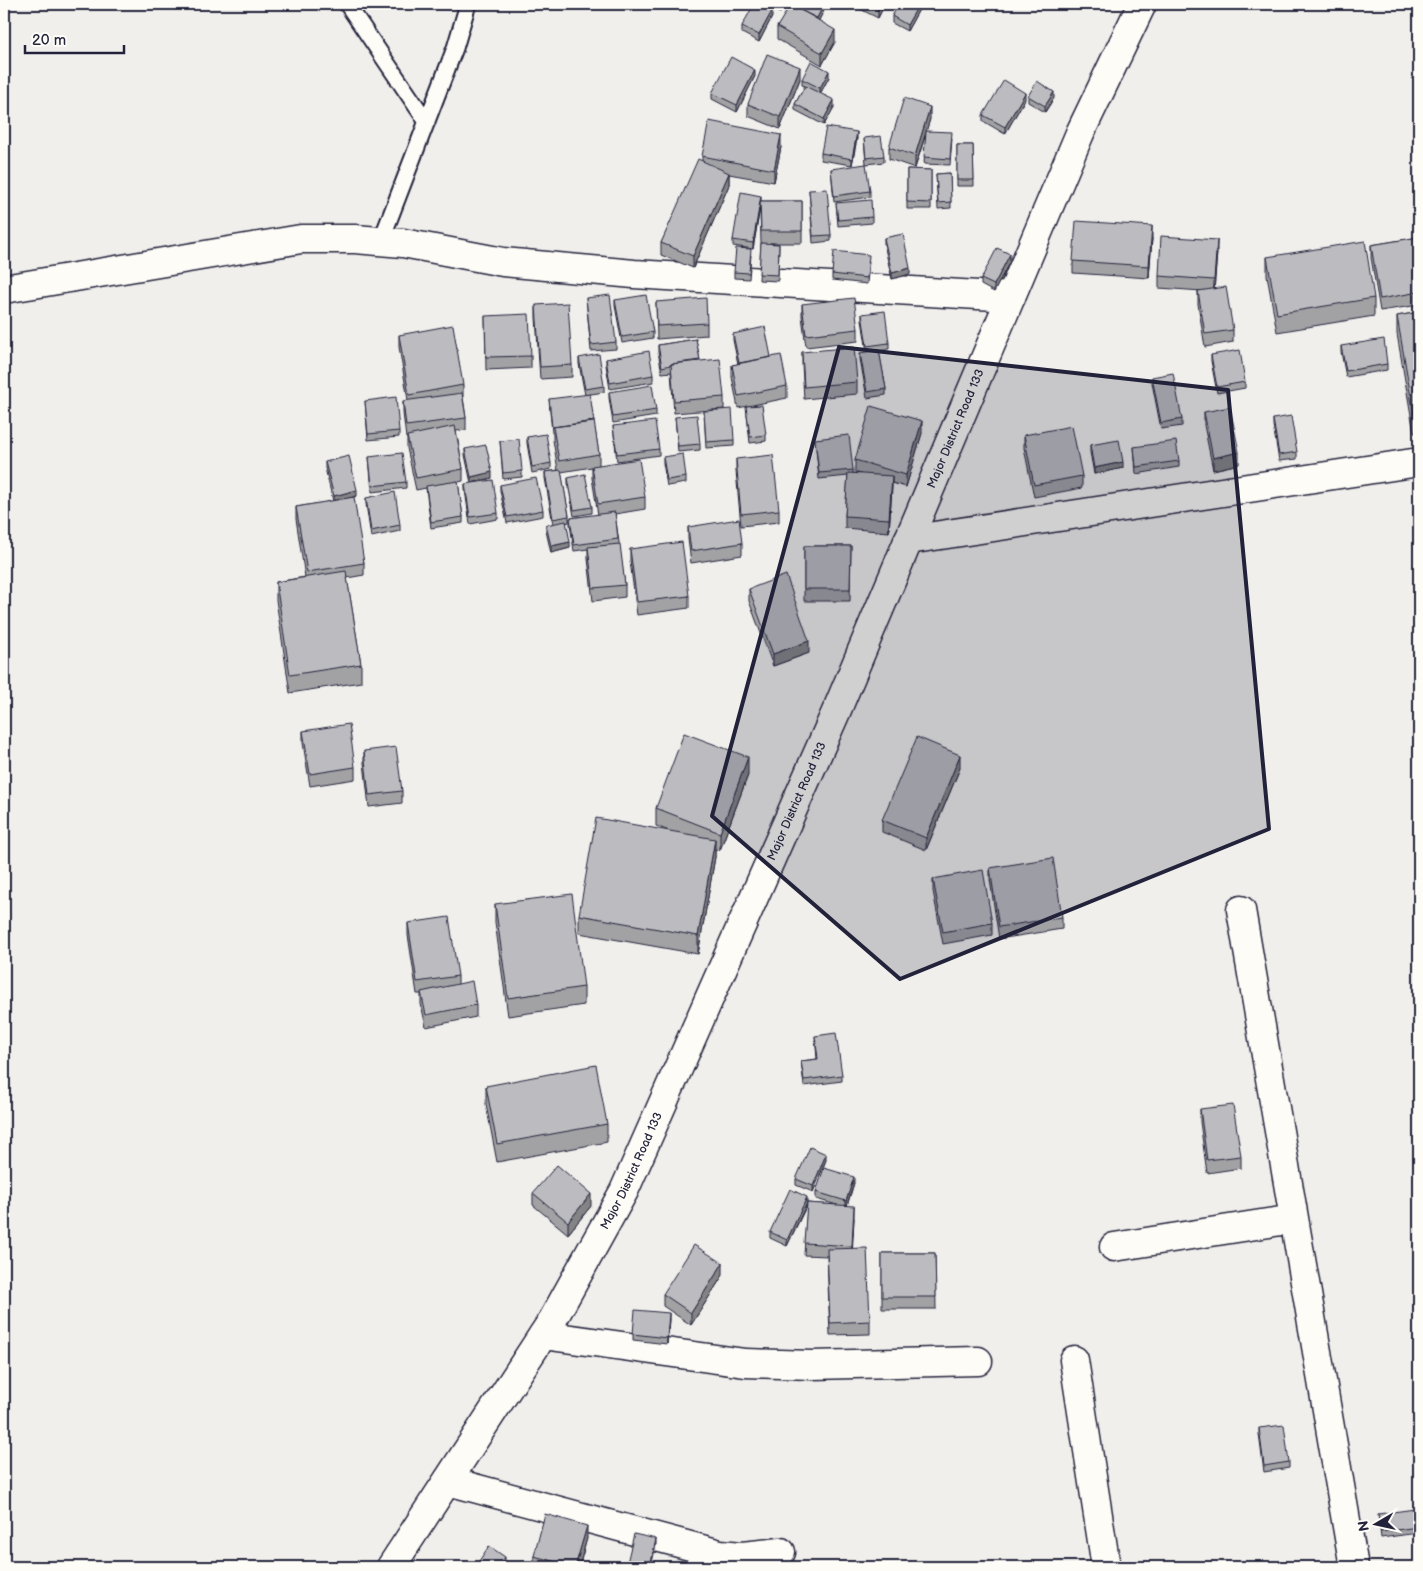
<svg xmlns="http://www.w3.org/2000/svg" width="1423" height="1571" font-family="'Balsamiq Sans',sans-serif">
	<style>
		.lines { fill: none; stroke-linecap: round; stroke-linejoin: round }
		.service-casing { stroke: #22223b; stroke-width: 19 }
		.minor-casing { stroke: #22223b; stroke-width: 31 }
		.secondary-casing { stroke: #22223b; stroke-width: 31 }
		.service { stroke: #fdfcf7; stroke-width: 15 }
		.minor { stroke: #fdfcf7; stroke-width: 28 }
		.secondary { stroke: #fdfcf7; stroke-width: 28 }
		.wall { fill: #a2a2a5; stroke: #22223b }
		.shaded-wall { fill: #848486; stroke: #22223b }
		.building { fill: #bcbcc0; stroke: #22223b }
		.marked { fill: #22223b; fill-opacity: 0.2; stroke: #22223b; stroke-width: 4; stroke-linejoin: round }
		.labels { text-anchor: middle; stroke-width: 4; stroke-linejoin: round; paint-order: stroke }
		.street-label { font-size: 12px; fill: #22223b; stroke: #fdfcf7 }
	</style>
	<rect width="100%" height="100%" fill="#f0efec"/>
	<filter id="ink" filterUnits="userSpaceOnUse"><feTurbulence type="fractalNoise" baseFrequency=".02" numOctaves="2"/><feDisplacementMap in="SourceGraphic" scale="10" xChannelSelector="R" yChannelSelector="G"/><feConvolveMatrix kernelMatrix="1 2 1 2 8 2 1 2 1" color-interpolation-filters="sRGB"/></filter>
	<g filter="url(#ink)">
		<g class="lines">
			<defs>
				<path id="service" d="M347,4L427,122
					M381,241L455,48L468,4"/>
				<path id="minor" d="M4,289L301,239H355L403,243L503,262L634,274L1011,297
					M908,540L1419,462
					M1241,910L1354,1567
					M1114,1247L1294,1219
					M543,1335L745,1363L812,1365L978,1361
					M1074,1360L1106,1567
					M448,1481L720,1554L742,1556L781,1552"/>
				<g id="secondary">
					<path id="s1" d="M391,1567L552,1321L624,1191L836,712L1080,133L1142,4"/>
				</g>
			</defs>
			<!-- service casing -->
			<use href="#service" class="service-casing"/>
			<!-- minor casing -->
			<use href="#minor" class="minor-casing"/>
			<!-- secondary casing -->
			<use href="#secondary" class="secondary-casing"/>
			<!-- service -->
			<use href="#service" class="service"/>
			<!-- minor -->
			<use href="#minor" class="minor"/>
			<!-- secondary -->
			<use href="#secondary" class="secondary"/>
		</g>
		<!-- wall -->
		<path class="wall" d="M763,4H785L780,13Z
			M827,4L819,20L835,42L822,65L777,39V27L792,5Z
			M850,4H885L878,18Z
			M922,4L907,31L892,23V16Z
			M772,17L759,42L742,33V26Z
			M755,76L737,112L712,99V93Z
			M829,77L820,94L834,107L824,125L795,110V104L805,86L802,85V79Z
			M800,79L780,129L748,116V104Z
			M1028,96L1054,98L1045,112L1028,102Z
			M1025,99L1005,134L983,121V115Z
			M930,119L926,131L952,138L950,165L924,164L926,134L915,168L889,159V147Z
			M857,138L852,165L821,160V153Z
			M864,138L884,156V162L866,164Z
			M957,145H973L974,186H957Z
			M781,147L774,182L729,174V185L693,268L661,255V243L702,161V156Z
			M831,169L870,191V197L834,202Z
			M907,169L931,170V209H907Z
			M950,173L951,208L938,209L936,174Z
			M809,190L831,235V241L813,243Z
			M761,201H802V243H770L779,244L778,281L759,280L761,243L760,207L753,249L733,246V240Z
			M836,203L872,217V223L838,226Z
			M1419,237V305L1380,311L1371,258V245Z
			M884,238L910,274L892,279L884,244Z
			M1152,238L1149,278L1073,273V261Z
			M1217,252L1214,289L1233,330V342L1205,347L1198,304V291H1202L1159,288V276Z
			M751,255L749,279L734,278V272Z
			M1267,257L1374,298V316L1277,332L1267,275Z
			M869,261L867,284L832,280V274Z
			M1010,261L994,292L981,285V279Z
			M586,298L616,342V349L591,351Z
			M615,300L653,332V338L622,343L615,306Z
			M656,302L707,323V335L657,339Z
			M802,304L858,329V341L806,347L802,316Z
			M536,305L572,365V377L540,379L536,317Z
			M1419,312V432L1414,433L1397,334V316Z
			M862,314L889,343V349L879,351L886,389V395L867,398L860,359V353L867,352L862,320Z
			M485,316L531,356V368L486,370Z
			M733,334L771,357L787,386V398L738,408L732,377V365L738,364L733,340Z
			M399,335L463,385V397L466,418V430L456,431L463,469V481L458,482L463,517V523L431,528L426,488L416,490L407,448V438H406L403,413V401L408,400L399,347Z
			M696,339L700,361L724,397V409L674,413L671,372L662,373L658,352V345Z
			M1341,346L1387,364V370L1346,377L1341,352Z
			M802,352L857,382V394L804,399L802,364Z
			M1211,355L1245,382V388L1217,393L1211,361Z
			M579,358L604,386V392L585,395L579,364Z
			M606,359L653,375V382L610,389L606,365Z
			M1152,377L1182,419V426L1161,429L1152,383Z
			M609,392L656,410V416L613,423L609,398Z
			M549,399L594,423L599,454V465L645,497V509L615,514L625,585V597L593,601L588,559V549L574,551L570,524V518L598,515L592,478V467L561,472L569,516V522L566,523L570,548L551,553L546,531V525L553,524L545,478V472L558,470L553,440V433H552Z
			M365,401L399,431V437L368,440Z
			M746,406L766,435V441L750,443Z
			M704,411L734,440V446L706,448Z
			M1204,412L1239,464L1213,470L1204,425Z
			M675,417L700,444V450L678,452Z
			M1273,419L1297,452V459L1279,461L1273,425Z
			M613,426L659,449V455L617,461Z
			M922,433L906,487L892,483L889,532L845,528V516L848,476L819,479L815,439L853,470V473L861,474L855,472V460Z
			M1024,435L1082,476V488L1034,497L1024,448Z
			M527,437L551,463V469L532,473L527,443Z
			M500,441L522,471V477L503,479Z
			M1090,445L1123,468L1094,474L1090,452Z
			M1134,447L1179,461V467L1136,474Z
			M465,449L492,478L471,483L465,455Z
			M369,457L406,482V488L372,492Z
			M663,457L686,477V483L667,486L663,463Z
			M736,459L779,510V522L741,526L736,471Z
			M325,462L357,496L349,498L364,563V575L347,578L361,664V682L290,693L276,600V582L305,577L296,519V507L333,501L325,468Z
			M568,478L592,507V513L574,516L568,484Z
			M465,484L498,513V519L470,524L465,490Z
			M500,485L543,510V516L507,523L500,491Z
			M366,498L400,525V531L371,537L366,504Z
			M688,527L742,543V555L691,563L688,539Z
			M804,546H851L850,601H804Z
			M630,549L689,596V608L637,615L630,561Z
			M749,589L809,653L773,666L749,601Z
			M303,731L355,767V779L310,786L303,743Z
			M364,751L402,791V803L369,807L364,763Z
			M960,768L926,850L882,832V820Z
			M748,775L720,850L715,849V857L698,954L579,933V915L669,831L656,826V808Z
			M990,868L1062,917V929L999,939L990,880Z
			M933,879L992,923V935L943,944L933,891Z
			M495,904L584,987V1005L508,1016L495,922Z
			M408,923L458,976V984L476,1005V1017L426,1027L421,1004V994H417L408,935Z
			M815,1036L842,1075V1081L804,1086L801,1061L817,1059Z
			M486,1086L607,1124V1142L497,1162L486,1104Z
			M1200,1109L1241,1156V1168L1207,1173L1200,1122Z
			M826,1160L813,1192L796,1185V1179Z
			M854,1183L847,1206L854,1218L852,1248L870,1321V1334L830,1335L827,1256L804,1255L807,1205L787,1246L770,1238V1232L807,1203L837,1205L816,1199V1192Z
			M533,1193L591,1206L568,1234L533,1205Z
			M882,1253H935L936,1309H882Z
			M723,1275L691,1325L663,1306V1294Z
			M669,1319L667,1344L633,1340V1334Z
			M1259,1428L1289,1462V1468L1264,1472L1259,1434Z
			M1378,1514L1418,1527V1533L1381,1538Z
			M587,1538L579,1567H534V1556Z"/>
		<!-- shaded-wall -->
		<path class="shaded-wall" d="M781,4H785L780,13V7Z
			M824,4H827L817,24V18Z
			M879,4H885L878,18V6Z
			M919,4H922L907,31V25Z
			M772,11V17L759,42V35Z
			M835,30V42L822,65V53Z
			M800,67V79L780,129V117Z
			M755,70V76L737,112V105Z
			M829,71V77L820,94V88Z
			M1054,92V98L1045,112V106Z
			M1025,93V99L1005,134V127Z
			M834,100V107L824,125V119Z
			M930,107V119L915,168V156Z
			M857,132V138L852,165V159Z
			M781,135V147L774,182V170Z
			M729,173V185L693,268V256Z
			M761,196V202L753,249V243Z
			M1152,226V238L1149,278V266Z
			M1217,240V252L1214,292V280Z
			M1010,254V261L994,292V285Z
			M910,268V274L892,279V273Z
			M922,421V433L906,487V475Z
			M1239,452V464L1213,470V458Z
			M1123,462V468L1094,474V468Z
			M492,472V478L471,483V477Z
			M892,476V488L889,532V519Z
			M357,490V496L334,502V496Z
			M570,542V548L551,553V546Z
			M809,641V653L773,666V654Z
			M960,755V768L926,850V838Z
			M748,757V775L720,850V833Z
			M715,839V857L698,954V936Z
			M826,1154V1160L813,1192V1186Z
			M854,1177V1183L846,1208V1201Z
			M591,1194V1206L568,1234V1222Z
			M807,1197V1203L787,1246V1240Z
			M854,1206V1218L852,1258V1246Z
			M723,1263V1275L691,1325V1313Z
			M669,1313V1319L667,1344V1338Z
			M587,1526V1538L579,1567H575Z
			M656,1539V1545L651,1567H650Z
			M505,1557V1564L503,1567H498Z"/>
		<!-- building -->
		<path class="building" d="M754,4H759L772,11L759,35L742,26Z
			M774,4H781L780,7Z
			M791,4L835,30L822,53L777,27Z
			M793,4H824L817,18L802,11L792,5Z
			M899,4H919L907,25L892,16Z
			M767,54L800,67L780,117L748,104Z
			M731,57L755,70L737,105L712,93Z
			M811,61L829,71L820,88L802,79Z
			M1004,80L1025,93L1005,127L983,115Z
			M1037,81L1054,92L1045,106L1028,96Z
			M805,86L834,100L824,119L795,104Z
			M904,98L930,107L915,156L889,147Z
			M709,121L781,135L774,170L702,156Z
			M826,127L857,132L852,159L821,153Z
			M926,131L952,132L950,159L924,157Z
			M881,136L884,156L866,158L864,138Z
			M957,145H973L974,180H957Z
			M698,159L729,173L693,256L661,243Z
			M866,164L870,191L834,196L831,169Z
			M907,169L931,170V203L907,202Z
			M950,173L951,202L938,203L936,174Z
			M827,189L831,235L813,236L809,190Z
			M741,192L761,196L753,243L733,240Z
			M871,200L872,217L838,220L836,203Z
			M760,201H802V231H761Z
			M1076,221L1152,226L1149,266L1073,261Z
			M903,234L910,268L892,273L884,238Z
			M1161,236L1217,240L1214,280L1159,276Z
			M1419,237V292L1380,299L1371,245Z
			M1365,241L1374,298L1277,314L1267,257Z
			M761,243L779,244L778,275L759,274Z
			M736,248L751,249L749,273L734,272Z
			M997,248L1010,254L994,285L981,279Z
			M834,251L869,255L867,278L832,274Z
			M1226,287L1233,330L1205,334L1198,291Z
			M610,295L616,342L591,345L586,298Z
			M646,295L653,332L622,337L615,300Z
			M706,298L707,323L657,326L656,302Z
			M854,298L858,329L806,335L802,304Z
			M568,303L572,365L540,367L536,305Z
			M885,311L889,343L867,346L862,314Z
			M1419,312V414L1414,415L1397,316Z
			M529,314L531,356L486,357L485,316Z
			M453,325L463,385L409,395L399,335Z
			M765,327L771,357L739,363L733,334Z
			M696,339L700,360L671,364V365L662,367L658,345Z
			M1384,339L1387,364L1346,371L1341,346Z
			M854,347L857,382L804,387L802,352Z
			M879,350L886,389L867,392L860,353Z
			M1240,350L1245,382L1217,387L1211,355Z
			M649,351L653,375L610,383L606,359Z
			M599,354L604,386L585,389L579,358Z
			M781,355L787,386L738,396L732,365Z
			M720,359L724,397L674,401L671,364Z
			M1173,373L1182,419L1161,423L1152,377Z
			M652,385L656,410L613,417L609,392Z
			M462,393L466,418L406,426L403,401Z
			M590,394L594,422L552,427L549,399Z
			M396,397L399,431L368,434L365,401Z
			M762,405L766,435L750,437L746,406Z
			M871,406L922,421L906,475L855,460Z
			M1230,407L1239,452L1213,458L1204,412Z
			M732,409L734,440L706,442L704,411Z
			M697,415L700,444L678,446L675,417Z
			M1291,416L1297,452L1279,455L1273,419Z
			M594,421L599,454L559,461L553,427Z
			M655,421L659,449L617,454L613,426Z
			M455,426L463,469L416,478L407,436Z
			M1072,426L1082,476L1034,485L1024,435Z
			M546,434L551,463L532,467L527,437Z
			M849,435L853,470L819,473L815,439Z
			M519,439L522,471L503,473L500,441Z
			M1119,440L1123,462L1094,468L1090,445Z
			M1176,441L1179,461L1136,467L1134,447Z
			M486,445L492,472L471,477L465,449Z
			M402,453L406,482L372,486L369,457Z
			M683,454L686,477L667,480L663,457Z
			M773,455L779,510L741,514L736,459Z
			M349,456L357,490L334,496L325,462Z
			M639,459L645,497L598,504L592,466Z
			M561,470L569,516L553,519L545,472Z
			M848,473L892,476L889,519L845,516Z
			M585,474L592,507L574,510L568,478Z
			M536,478L543,510L507,517L500,485Z
			M493,480L498,513L470,517L465,484Z
			M458,481L463,517L431,522L426,486Z
			M395,492L400,525L371,531L366,498Z
			M354,497L364,563L307,572L296,507Z
			M615,512L618,539L574,545L570,518Z
			M739,519L742,543L691,551L688,527Z
			M566,521L570,542L551,546L546,525Z
			M682,542L689,596L637,602L630,549Z
			M620,544L625,585L593,588L588,547Z
			M804,546H851L850,589H804Z
			M346,571L361,664L290,675L276,582Z
			M786,575L809,641L773,654L749,589Z
			M349,724L355,767L310,774L303,731Z
			M684,733L748,757L720,833L656,808Z
			M917,737L960,755L926,838L882,820Z
			M396,747L402,791L369,795L364,751Z
			M596,818L715,839L698,936L579,915Z
			M1053,858L1062,917L999,927L990,868Z
			M983,870L992,923L943,932L933,879Z
			M572,894L584,987L508,998L495,904Z
			M449,917L458,976L417,982L408,923Z
			M472,981L476,1005L426,1015L421,992Z
			M836,1033L842,1075L804,1080L801,1061L818,1059L815,1036Z
			M596,1065L607,1124L497,1144L486,1086Z
			M1233,1105L1241,1156L1207,1160L1200,1109Z
			M810,1147L826,1154L813,1186L796,1179Z
			M557,1165L591,1194L568,1222L533,1193Z
			M824,1168L854,1177L846,1201L816,1192Z
			M790,1189L807,1197L787,1240L770,1232Z
			M807,1203L854,1206L852,1246L804,1243Z
			M694,1245L723,1263L691,1313L663,1294Z
			M867,1248L870,1321L830,1323L827,1249Z
			M882,1253H935L936,1297H882Z
			M635,1310L669,1313L667,1338L633,1334Z
			M1284,1425L1289,1462L1264,1466L1259,1428Z
			M1415,1509L1418,1527L1381,1532L1378,1514Z
			M545,1514L587,1526L575,1567L534,1556Z
			M634,1534L656,1539L650,1567H626Z
			M489,1546L505,1557L498,1567H475Z"/>
	</g>
	<!-- marked area -->
	<path class="marked" d="M839,347L1228,390L1269,829L900,979L712,816Z"/>
	<g class="labels">
		<!-- street labels -->
		<g class="street-label">
			<text dy="4" stroke="none"><textPath href="#s1" startOffset="1274">Major District Road 133</textPath></text>
			<text dy="4" stroke="none"><textPath href="#s1" startOffset="869">Major District Road 133</textPath></text>
			<text dy="4" stroke="none"><textPath href="#s1" startOffset="464">Major District Road 133</textPath></text>
		</g>
	</g>
	<!-- margin -->
	<rect width="1423" height="1571" fill="none" stroke="#fdfcf7" stroke-width="20"/>
	<rect x="10" y="10" width="1403" height="1551" fill="none" stroke="#22223b" stroke-width="2" filter="url(#ink)"/>
	<!-- north arrow -->
	<g transform="translate(1376 1524) rotate(261)" stroke="#fdfcf7" stroke-width="4" paint-order="stroke">
	<path d="M0-4L9 19L0 12L-9 19Z" fill="#22223b"/>
	<text y="-8" font-size="14" font-weight="bold" text-anchor="middle" fill="#22223b">N</text>
	</g>
	<!-- scale -->
	<path d="M25 45v8h99v-8" fill="none" stroke="#22223b" stroke-width="2.5"/>
	<text x="32" y="45" font-size="15" fill="#22223b" stroke="#fdfcf7" stroke-width="4" paint-order="stroke">20 m</text>
</svg>
